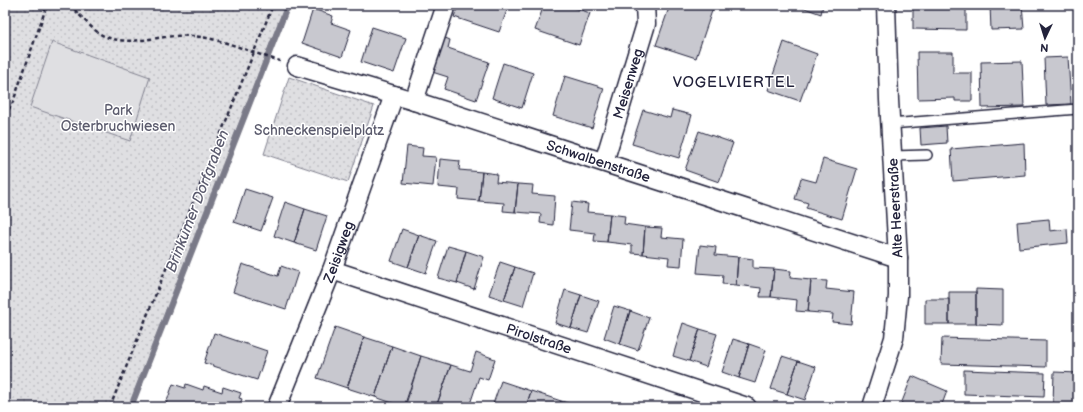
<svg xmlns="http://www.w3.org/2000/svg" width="1083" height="412" font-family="'Balsamiq Sans',sans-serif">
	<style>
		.park { fill: url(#park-dots); stroke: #80808e }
		.pitch { fill: #dfdfe2; stroke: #80808e }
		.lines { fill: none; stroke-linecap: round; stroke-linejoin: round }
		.stream { stroke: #7a7a88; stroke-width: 6 }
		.building { fill: #c8c8cf; stroke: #22223b }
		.service-casing { stroke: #22223b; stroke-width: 12 }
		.minor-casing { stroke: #22223b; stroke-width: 21 }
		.path { stroke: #22223b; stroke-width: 2.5; stroke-dasharray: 4 3; stroke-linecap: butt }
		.service { stroke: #fff; stroke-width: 9 }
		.minor { stroke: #fff; stroke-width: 18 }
		.labels { text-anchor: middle; stroke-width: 3; stroke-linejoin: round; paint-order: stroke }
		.street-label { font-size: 14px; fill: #22223b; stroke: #fff }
		.park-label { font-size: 14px; fill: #5b5b6d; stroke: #fff }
		.neighbourhood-label { font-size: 15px; letter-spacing: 1px; fill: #22223b; stroke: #fff }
		.water-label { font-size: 15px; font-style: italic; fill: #5c5c6f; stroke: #fff }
	</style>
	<defs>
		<pattern id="park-dots" width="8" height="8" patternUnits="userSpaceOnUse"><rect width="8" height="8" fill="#dfdfe2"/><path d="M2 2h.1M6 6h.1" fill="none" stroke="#bfbfc3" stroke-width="1.8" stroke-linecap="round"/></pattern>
	</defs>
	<rect width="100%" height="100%" fill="#fff"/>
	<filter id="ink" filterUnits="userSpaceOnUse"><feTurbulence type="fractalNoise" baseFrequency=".025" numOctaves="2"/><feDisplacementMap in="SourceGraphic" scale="8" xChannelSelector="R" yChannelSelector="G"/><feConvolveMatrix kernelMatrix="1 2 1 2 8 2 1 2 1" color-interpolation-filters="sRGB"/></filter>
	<g filter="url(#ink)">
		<!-- park -->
		<path class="park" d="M5,5H285L128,407H5Z
			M289,77L374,106L348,182L264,154Z"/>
		<!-- pitch -->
		<path class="pitch" d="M52,42L150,77L130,141L30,107Z"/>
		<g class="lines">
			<!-- stream -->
			<path class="stream" d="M131,407L288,5"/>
		</g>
		<!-- building -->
		<path class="building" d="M458,5H509L499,32L454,17Z
			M544,5H567L590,13L579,45L535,30Z
			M670,5H714L696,58L656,45Z
			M799,5H823L821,14L799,6Z
			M913,5L966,6V30L913,29Z
			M990,5H1022L1024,29L991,30Z
			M313,9L333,16L331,23L351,30L342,57L302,43Z
			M372,27L406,38L394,73L361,62Z
			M441,36L450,40L448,48L489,62L476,100L444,89L448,77L429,71Z
			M784,42L817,54L800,101L768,90Z
			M917,52H953V73H972V101H955V98L918,99Z
			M1068,57L1071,104L1046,105L1044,58Z
			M1022,61L1024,107L982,108L981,62Z
			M503,63L533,73L522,108L492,98Z
			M565,76L604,88L592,128L553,116Z
			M643,110L670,118L672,110L692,115L679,158L632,144Z
			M946,126L947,143L921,145L920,128Z
			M699,131L733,143L719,182L685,170Z
			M1024,143L1025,175L953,181L951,149Z
			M407,146L423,148L422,156L436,157L433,186L403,183Z
			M440,159L460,161L459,170L482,172L479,201L458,199L459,189L438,187Z
			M823,159L857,169L842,219L806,208L808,203L795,199L801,178L816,182Z
			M482,172L497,174L496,182L518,184L515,212L503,211L504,203L479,201Z
			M518,184L533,185L532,194L555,196L553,225L540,223L541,214L515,212Z
			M245,189L273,198L261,231L234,222Z
			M285,202L305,209L294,243L274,236Z
			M572,202L588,204L587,212L610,214L607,242L594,241L595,233L569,230Z
			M305,209L327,216L316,250L294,243Z
			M610,214L625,216L624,224L645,227L643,254L632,253V245L607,242Z
			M1049,219L1050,231L1067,229L1068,243L1019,248L1017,222Z
			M645,227L662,228L661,237L683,239L681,266L668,265L669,257L643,254Z
			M402,229L419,235L408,267L391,261Z
			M419,235L437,241L426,273L408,267Z
			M700,245L716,247L715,255L738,257L736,285L722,284L723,275L697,273Z
			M448,246L466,251L457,283L438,278Z
			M466,251L484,257L474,289L457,283Z
			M738,257L753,259V268L774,269L771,297H760L761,288L736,285Z
			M500,262L515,267L504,300L489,295Z
			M242,264L278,276L281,266L298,272L286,309L233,292Z
			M515,267L533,273L523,306L504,300Z
			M774,269L791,271L790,278L811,280L808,312L796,311L797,300L771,297Z
			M811,280L827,281L826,289L854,292L851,324L832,322L833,314L808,312Z
			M976,289L1003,290V325L976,324Z
			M565,290L581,295L571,328L555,323Z
			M949,292H976V324H949Z
			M581,295L599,301L588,333L571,328Z
			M925,299H949V324H925Z
			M614,306L630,311L620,344L604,338Z
			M630,311L649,318L638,350L620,344Z
			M683,323L700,329L689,361L673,356Z
			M335,327L364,337L347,388L317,378Z
			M700,329L717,334L706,367L689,361Z
			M214,333L267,351L257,380L204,363Z
			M364,337L392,346L375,397L347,388Z
			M942,338L1046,341V367L941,364Z
			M733,339L749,344L739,378L722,372Z
			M749,344L766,350L755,383L739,378Z
			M392,346L421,356L404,407L375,397Z
			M476,352L495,359L488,380L479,377L469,407H436L451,365L470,371Z
			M421,356L451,365L436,407H405Z
			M782,356L798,361L787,394L771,389Z
			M798,361L816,367L805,400L787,394Z
			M964,370L1045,373L1044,397L964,394Z
			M1054,372L1078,373V407H1058V404L1053,403Z
			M912,376L947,391L941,407H900Z
			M501,381L531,391L526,407H492Z
			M173,384L185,388L186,384L203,390L204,386L222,392L223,387L241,393L239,398L242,399L239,407H176L166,404Z
			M531,391L561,401L559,407H526Z
			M561,401L581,407H559Z"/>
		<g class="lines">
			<defs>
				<path id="service" d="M890,124L1078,109
					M892,156L927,155"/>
				<g id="minor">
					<path id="s1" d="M297,66L414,101L898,258"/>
					<path d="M414,101L446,5"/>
					<path id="s2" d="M604,162L646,24L645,5"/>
					<path id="s3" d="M332,270L747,407"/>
					<path id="s4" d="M277,407L332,270L394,95"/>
					<path d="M872,407L894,338L898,296V258L889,100L886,5"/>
				</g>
			</defs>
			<!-- service casing -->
			<use href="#service" class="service-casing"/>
			<!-- minor casing -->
			<use href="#minor" class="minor-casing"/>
			<!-- path -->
			<path class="path" d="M70,5C78,13 94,32 104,36C132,48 163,33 192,36C222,38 251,53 280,61
				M5,116L13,102L47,5
				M110,407L273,5"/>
			<!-- service -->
			<use href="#service" class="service"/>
			<!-- minor -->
			<use href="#minor" class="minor"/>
		</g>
	</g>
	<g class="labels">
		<!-- street labels -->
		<g class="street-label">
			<text dy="5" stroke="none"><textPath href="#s2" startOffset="82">Meisenweg</textPath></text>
			<text dy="5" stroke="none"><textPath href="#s1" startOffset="316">Schwalbenstraße</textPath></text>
			<text transform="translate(895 208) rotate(-93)" y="5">Alte Heerstraße</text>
			<text dy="5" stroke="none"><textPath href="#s4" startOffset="167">Zeisigweg</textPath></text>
			<text dy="5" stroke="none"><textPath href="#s3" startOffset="218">Pirolstraße</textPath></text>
		</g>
		<!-- park labels -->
		<g class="park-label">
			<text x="118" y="115">Park<tspan x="118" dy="16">Osterbruchwiesen</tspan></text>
			<text x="319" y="135">Schneckenspielplatz</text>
		</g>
		<!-- neighbourhood labels -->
		<g class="neighbourhood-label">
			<text x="734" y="87">VOGELVIERTEL</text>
		</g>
		<!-- water labels -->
		<g class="water-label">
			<text transform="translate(197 201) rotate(-69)" y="5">Brinkumer Dorfgraben</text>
		</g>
	</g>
	<!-- margin -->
	<rect width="1083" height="412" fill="none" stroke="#fff" stroke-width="20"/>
	<rect x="10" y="10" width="1063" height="392" fill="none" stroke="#22223b" stroke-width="1.5" filter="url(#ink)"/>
	<!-- north arrow -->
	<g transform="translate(1045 38) rotate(184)" stroke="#ffffff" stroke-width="3" paint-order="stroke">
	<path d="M0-3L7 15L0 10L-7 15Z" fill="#22223b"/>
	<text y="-6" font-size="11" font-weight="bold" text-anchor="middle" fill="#22223b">N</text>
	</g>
</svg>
